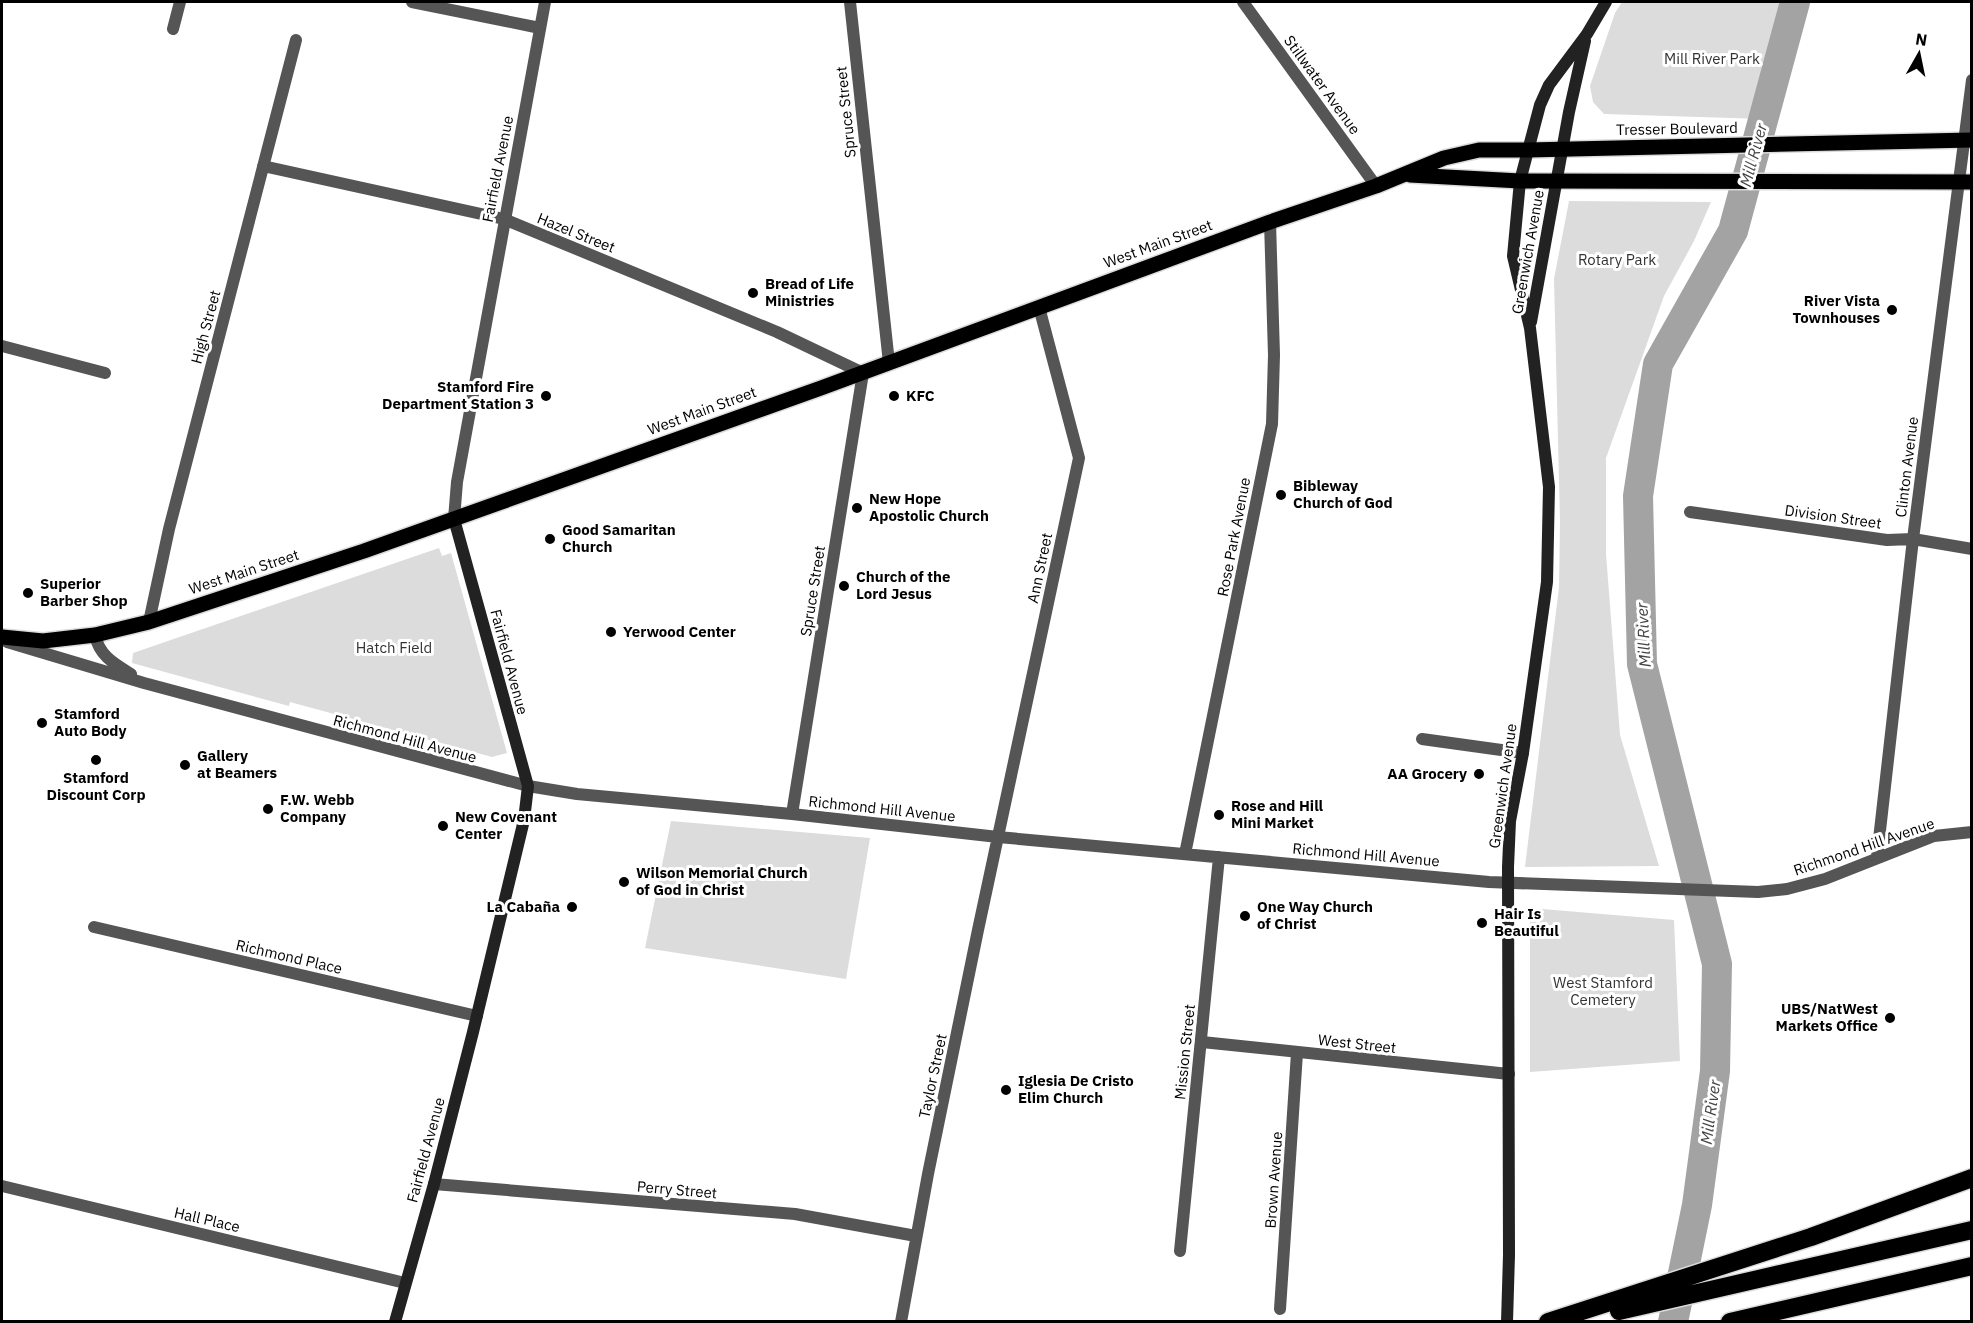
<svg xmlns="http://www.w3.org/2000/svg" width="1973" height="1323" font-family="'IBM Plex Sans',sans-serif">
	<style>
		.green { fill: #dcdcdc }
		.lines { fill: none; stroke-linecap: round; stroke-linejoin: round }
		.river { stroke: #a3a3a3; stroke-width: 30 }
		.primary-casing { stroke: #dbdbdb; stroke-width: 18 }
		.motorway-casing { stroke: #dbdbdb; stroke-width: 21 }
		.minor { stroke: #555; stroke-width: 12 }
		.tertiary { stroke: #555; stroke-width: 12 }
		.secondary { stroke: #222; stroke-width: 12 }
		.primary { stroke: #000; stroke-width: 15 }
		.motorway { stroke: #000; stroke-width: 18 }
		.poi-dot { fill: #000; stroke: #fff; stroke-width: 2 }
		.labels { text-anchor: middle; stroke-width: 6; stroke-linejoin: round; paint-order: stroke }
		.park-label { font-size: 15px; fill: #333; stroke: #fff }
		.street-label { font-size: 15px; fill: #000; stroke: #fff }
		.poi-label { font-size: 15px; font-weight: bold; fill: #000; stroke: #fff; text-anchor: start }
		.water-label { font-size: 16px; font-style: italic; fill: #444; stroke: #fff }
	</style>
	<rect width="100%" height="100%" fill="#fff"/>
	<!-- green -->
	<path class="green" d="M1622,2H1795L1763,119L1604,114L1593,102L1590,86L1615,13Z
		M1569,201L1711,202L1694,241L1664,296L1606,458V554L1620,735L1659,866L1525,867L1559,587L1560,521L1554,279Z
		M439,548L442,556L451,553L507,753L492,757L290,702L289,706L132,663L133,653Z
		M671,821L870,838L846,979L645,948Z
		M1530,908L1674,920L1680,1061L1530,1072Z"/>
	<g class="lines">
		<!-- river -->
		<path class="river" d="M1673,1322L1697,1205L1715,1071L1717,964L1642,664L1638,496L1658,364L1733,231L1795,2"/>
		<defs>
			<path id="primary" d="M1410,175L1520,181L1972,182
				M2,637L43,641L95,635L149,622L364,551L821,388L1270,222L1376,186L1444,158L1479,150H1528L1972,140"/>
			<path id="motorway" d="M1619,1311L1972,1230
				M1548,1322L1811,1237L1972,1178
				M1730,1322L1972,1266"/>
		</defs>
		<!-- primary casing -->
		<use href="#primary" class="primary-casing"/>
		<!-- motorway casing -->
		<use href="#motorway" class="motorway-casing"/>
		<!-- minor -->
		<path class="minor" d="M412,2L540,28
			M850,2L889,363
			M173,29L180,2
			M263,166L504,219L777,332L863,373L792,814
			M2,346L105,373
			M1690,512L1887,540L1913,539L1972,549
			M149,622L169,529L296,40
			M95,635C99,655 113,663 131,674
			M7,642L144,683L528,786L577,794L792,814L998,837L1489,882L1758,892L1787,889L1825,879L1934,836L1972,832
			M1422,739L1523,753
			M1185,854L1272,424L1274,355L1270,222
			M1877,857L1913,539L1972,80
			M94,927L477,1016
			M1202,1042L1509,1074
			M434,1184L795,1214L916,1236
			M2,1186L405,1283
			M1180,1251L1219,857
			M1280,1309L1297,1053
			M901,1322L928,1174L978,930L1079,458L1039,307"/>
		<!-- tertiary -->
		<path class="tertiary" d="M1243,2L1376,186
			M454,519L457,482L545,2"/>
		<!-- secondary -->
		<path class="secondary" d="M1531,322L1569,112L1585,41
			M395,1322L434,1184L473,1032L524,820L528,786L454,519
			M1507,1322L1509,1255L1508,867L1510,821L1523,753L1547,582L1549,487L1530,328L1513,256L1520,181L1540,105L1549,85L1587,34L1606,2"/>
		<!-- primary -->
		<use href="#primary" class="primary"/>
		<!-- motorway -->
		<use href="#motorway" class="motorway"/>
	</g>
	<!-- markers -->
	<g class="poi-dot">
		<circle cx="753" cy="293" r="6"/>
		<circle cx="1892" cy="310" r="6"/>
		<circle cx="546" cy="396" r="6"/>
		<circle cx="894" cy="396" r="6"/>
		<circle cx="1281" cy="495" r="6"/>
		<circle cx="857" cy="508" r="6"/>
		<circle cx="550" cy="539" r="6"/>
		<circle cx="844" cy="586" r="6"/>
		<circle cx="28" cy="593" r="6"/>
		<circle cx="611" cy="632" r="6"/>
		<circle cx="42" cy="723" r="6"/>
		<circle cx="96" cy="760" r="6"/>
		<circle cx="185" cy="765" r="6"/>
		<circle cx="1479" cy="774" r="6"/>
		<circle cx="268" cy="809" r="6"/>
		<circle cx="1219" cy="815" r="6"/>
		<circle cx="443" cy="826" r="6"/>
		<circle cx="624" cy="882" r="6"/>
		<circle cx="572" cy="907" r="6"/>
		<circle cx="1245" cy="916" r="6"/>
		<circle cx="1482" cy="923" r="6"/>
		<circle cx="1890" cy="1018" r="6"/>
		<circle cx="1006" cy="1090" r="6"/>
	</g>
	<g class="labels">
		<!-- park labels -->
		<g class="park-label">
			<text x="1712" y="64">Mill River Park</text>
			<text x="1617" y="265">Rotary Park</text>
			<text x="394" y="653">Hatch Field</text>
			<text x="1603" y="988">West Stamford<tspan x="1603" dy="17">Cemetery</tspan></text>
		</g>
		<!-- street labels -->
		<g class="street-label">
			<text transform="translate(1322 85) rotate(54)" y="5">Stillwater Avenue</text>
			<text transform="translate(846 112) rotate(-96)" y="5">Spruce Street</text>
			<text transform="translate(1677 129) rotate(-1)" y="5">Tresser Boulevard</text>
			<text transform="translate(498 169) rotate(-79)" y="5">Fairfield Avenue</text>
			<text transform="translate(576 233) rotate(22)" y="5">Hazel Street</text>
			<text transform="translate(1158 244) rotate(-20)" y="5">West Main Street</text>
			<text transform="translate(1528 252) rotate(-80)" y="5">Greenwich Avenue</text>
			<text transform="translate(206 327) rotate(-75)" y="5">High Street</text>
			<text transform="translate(702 411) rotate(-20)" y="5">West Main Street</text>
			<text transform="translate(1907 467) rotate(-83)" y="5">Clinton Avenue</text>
			<text transform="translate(1833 517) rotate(8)" y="5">Division Street</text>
			<text transform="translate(1234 537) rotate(-79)" y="5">Rose Park Avenue</text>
			<text transform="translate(1040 568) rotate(-78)" y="5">Ann Street</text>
			<text transform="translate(244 572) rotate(-18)" y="5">West Main Street</text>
			<text transform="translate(813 591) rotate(-81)" y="5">Spruce Street</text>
			<text transform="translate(509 662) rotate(75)" y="5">Fairfield Avenue</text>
			<text transform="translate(405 739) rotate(15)" y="5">Richmond Hill Avenue</text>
			<text transform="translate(1503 786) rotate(-82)" y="5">Greenwich Avenue</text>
			<text transform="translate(882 809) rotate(6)" y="5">Richmond Hill Avenue</text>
			<text transform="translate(1864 847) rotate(-19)" y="5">Richmond Hill Avenue</text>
			<text transform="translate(1366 855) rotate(5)" y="5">Richmond Hill Avenue</text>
			<text transform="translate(289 957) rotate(13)" y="5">Richmond Place</text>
			<text transform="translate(1357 1044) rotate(6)" y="5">West Street</text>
			<text transform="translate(1185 1052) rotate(-84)" y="5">Mission Street</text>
			<text transform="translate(933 1076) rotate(-78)" y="5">Taylor Street</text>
			<text transform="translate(426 1150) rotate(-75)" y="5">Fairfield Avenue</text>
			<text transform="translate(1274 1180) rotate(-86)" y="5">Brown Avenue</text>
			<text transform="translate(677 1190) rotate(5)" y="5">Perry Street</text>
			<text transform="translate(207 1220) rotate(13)" y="5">Hall Place</text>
		</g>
		<!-- poi labels -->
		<g class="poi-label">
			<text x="765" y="289">Bread of Life<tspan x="765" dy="17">Ministries</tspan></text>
			<text x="1880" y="306" text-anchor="end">River Vista<tspan x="1880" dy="17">Townhouses</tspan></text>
			<text x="534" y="392" text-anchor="end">Stamford Fire<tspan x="534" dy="17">Department Station 3</tspan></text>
			<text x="906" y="401">KFC</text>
			<text x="1293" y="491">Bibleway<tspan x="1293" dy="17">Church of God</tspan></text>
			<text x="869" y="504">New Hope<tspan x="869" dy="17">Apostolic Church</tspan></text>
			<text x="562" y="535">Good Samaritan<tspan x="562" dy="17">Church</tspan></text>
			<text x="856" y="582">Church of the<tspan x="856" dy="17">Lord Jesus</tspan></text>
			<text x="40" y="589">Superior<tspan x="40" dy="17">Barber Shop</tspan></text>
			<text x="623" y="637">Yerwood Center</text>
			<text x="54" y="719">Stamford<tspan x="54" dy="17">Auto Body</tspan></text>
			<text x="197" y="761">Gallery<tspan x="197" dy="17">at Beamers</tspan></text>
			<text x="1467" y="779" text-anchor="end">AA Grocery</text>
			<text x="96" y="783" text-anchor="middle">Stamford<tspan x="96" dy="17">Discount Corp</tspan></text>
			<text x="280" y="805">F.W. Webb<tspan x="280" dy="17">Company</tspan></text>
			<text x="1231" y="811">Rose and Hill<tspan x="1231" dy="17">Mini Market</tspan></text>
			<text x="455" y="822">New Covenant<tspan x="455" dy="17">Center</tspan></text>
			<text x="636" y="878">Wilson Memorial Church<tspan x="636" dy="17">of God in Christ</tspan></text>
			<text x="560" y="912" text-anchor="end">La Cabaña</text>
			<text x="1257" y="912">One Way Church<tspan x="1257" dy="17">of Christ</tspan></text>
			<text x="1494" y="919">Hair Is<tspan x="1494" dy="17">Beautiful</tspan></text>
			<text x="1878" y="1014" text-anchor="end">UBS/NatWest<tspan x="1878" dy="17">Markets Office</tspan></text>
			<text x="1018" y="1086">Iglesia De Cristo<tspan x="1018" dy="17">Elim Church</tspan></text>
		</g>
		<!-- water labels -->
		<g class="water-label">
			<text transform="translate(1753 155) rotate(-75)" y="6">Mill River</text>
			<text transform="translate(1643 635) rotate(-93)" y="6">Mill River</text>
			<text transform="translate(1710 1112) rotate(-82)" y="6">Mill River</text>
		</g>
	</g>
	<!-- border -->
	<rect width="1973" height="1323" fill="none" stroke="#000000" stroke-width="6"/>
	<!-- north arrow -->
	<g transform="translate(1919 54) rotate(9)" stroke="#ffffff" stroke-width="4.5" paint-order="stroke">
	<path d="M0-4.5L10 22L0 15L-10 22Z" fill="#000000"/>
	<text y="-9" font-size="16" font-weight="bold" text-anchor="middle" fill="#000000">N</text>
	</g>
</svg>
